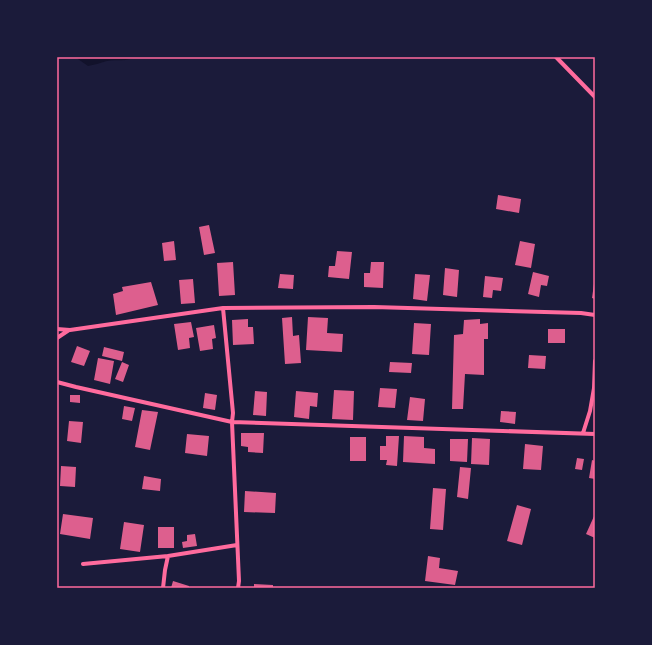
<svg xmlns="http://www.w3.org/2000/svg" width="652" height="645" font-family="Rubik,sans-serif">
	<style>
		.water { fill: #12122b }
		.building { fill: #dd5f8e }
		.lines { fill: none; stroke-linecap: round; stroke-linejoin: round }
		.minor { stroke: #ff6b9d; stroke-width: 4 }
		.neatline { fill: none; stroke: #ff6b9d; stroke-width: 1.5 }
	</style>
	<rect width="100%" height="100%" fill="#1b1b3a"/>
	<!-- water -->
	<path class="water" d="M75,57H136C126,62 117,59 107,61C100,63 94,65 88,66Z"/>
	<!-- building -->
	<path class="building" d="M498,195L521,199L519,213L496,209Z
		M209,225L215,253L204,255L199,227Z
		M174,241L176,260L164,261L162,243Z
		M520,241L535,244L531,268L515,265Z
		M337,251L352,252L349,279L328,277L329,266H335Z
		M233,262L235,295L219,296L217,263Z
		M371,262H384L383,288L364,287V273H370Z
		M445,268L459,270L457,297L443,295Z
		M533,272L549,276L547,286L541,285L539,297L528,294Z
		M280,274L294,275L293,289L278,288Z
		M415,274L430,275L427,301L413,299Z
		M485,276L503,278L501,291L493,290L492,298L483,297Z
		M193,279L195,303L181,304L179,280Z
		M151,282L158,305L116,315L113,294L123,291L122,287Z
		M594,284H595V299L592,298Z
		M292,317L293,336L299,335L301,363L285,364L282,318Z
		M308,317L328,318L327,333L343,334L342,352L306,350Z
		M248,319V327H253L254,344L233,345L232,320Z
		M480,319V324L488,323V339H484V375L465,374L463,409H452L454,335L463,334L464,320Z
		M191,322L194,337L189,338L190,348L178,350L174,324Z
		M414,323L431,324L429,355L412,354Z
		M214,325L216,338L212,339L213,349L200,351L196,328Z
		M548,329H565V343H548Z
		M77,346L90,351L84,366L71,362Z
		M104,347L124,352L122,361L102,356Z
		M529,355L546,356L545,369L528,368Z
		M98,358L114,361L110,384L94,380Z
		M122,362L129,365L123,382L115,379Z
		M390,362L412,363L411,373L389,372Z
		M380,388L397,389L395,408L378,407Z
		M334,390L354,391L353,420L332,419Z
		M255,391L267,392L266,416L253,415Z
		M296,391L318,393L317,407L310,406L309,419L294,417Z
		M205,393L217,395L215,410L203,408Z
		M70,395H80V403L70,402Z
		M410,397L425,399L423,421L407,420Z
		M124,406L135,408L132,421L122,419Z
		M142,410L158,412L150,450L135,447Z
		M501,411L516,412L515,424L500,422Z
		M69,421L83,422L81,443L67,441Z
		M241,433H264L263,453L248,452V447L241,446Z
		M187,434L209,436L207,456L185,453Z
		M386,436H399L397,466L386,465L387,460H380V446H386Z
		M404,436L424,437V448L435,449V464L403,462Z
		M350,437H366V461H350Z
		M472,438L490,439L489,465L471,464Z
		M450,439H468L467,462L450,461Z
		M525,444L543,446L541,470L523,469Z
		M577,458L584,459L582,470L575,469Z
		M592,460L595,461V479L589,478Z
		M61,466L76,467L75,487L60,486Z
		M460,467L471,468L468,499L457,497Z
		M144,476L161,479L160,491L142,489Z
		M433,488L446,489L443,530L430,529Z
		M245,491L276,493L275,513L244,512Z
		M517,505L531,509L522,545L507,541Z
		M63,514L93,518L90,539L60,534Z
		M595,514V538L586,534Z
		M124,522L144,525L140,552L120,549Z
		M158,527H174V548H158Z
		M195,534L197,546L183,548L182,542L187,541V535Z
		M428,556L440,558L439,568L458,571L455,585L425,581Z
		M173,581L189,586V588H171Z
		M254,584L273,585V588H254Z"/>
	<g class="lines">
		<!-- minor -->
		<path class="minor" d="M556,57L595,97
			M223,308L233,413L232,422L239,581L238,588
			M57,329L70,330L223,308L374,307L581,313L595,315
			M57,338L69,330
			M57,382L76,387L232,422L595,434
			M583,433L590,411L594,388L595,361
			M83,564L168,556
			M163,588L165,570L168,556L237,545"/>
	</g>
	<!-- border -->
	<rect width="652" height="645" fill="none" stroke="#1b1b3a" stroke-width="116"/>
	<rect x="58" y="58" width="536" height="529" class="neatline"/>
</svg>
